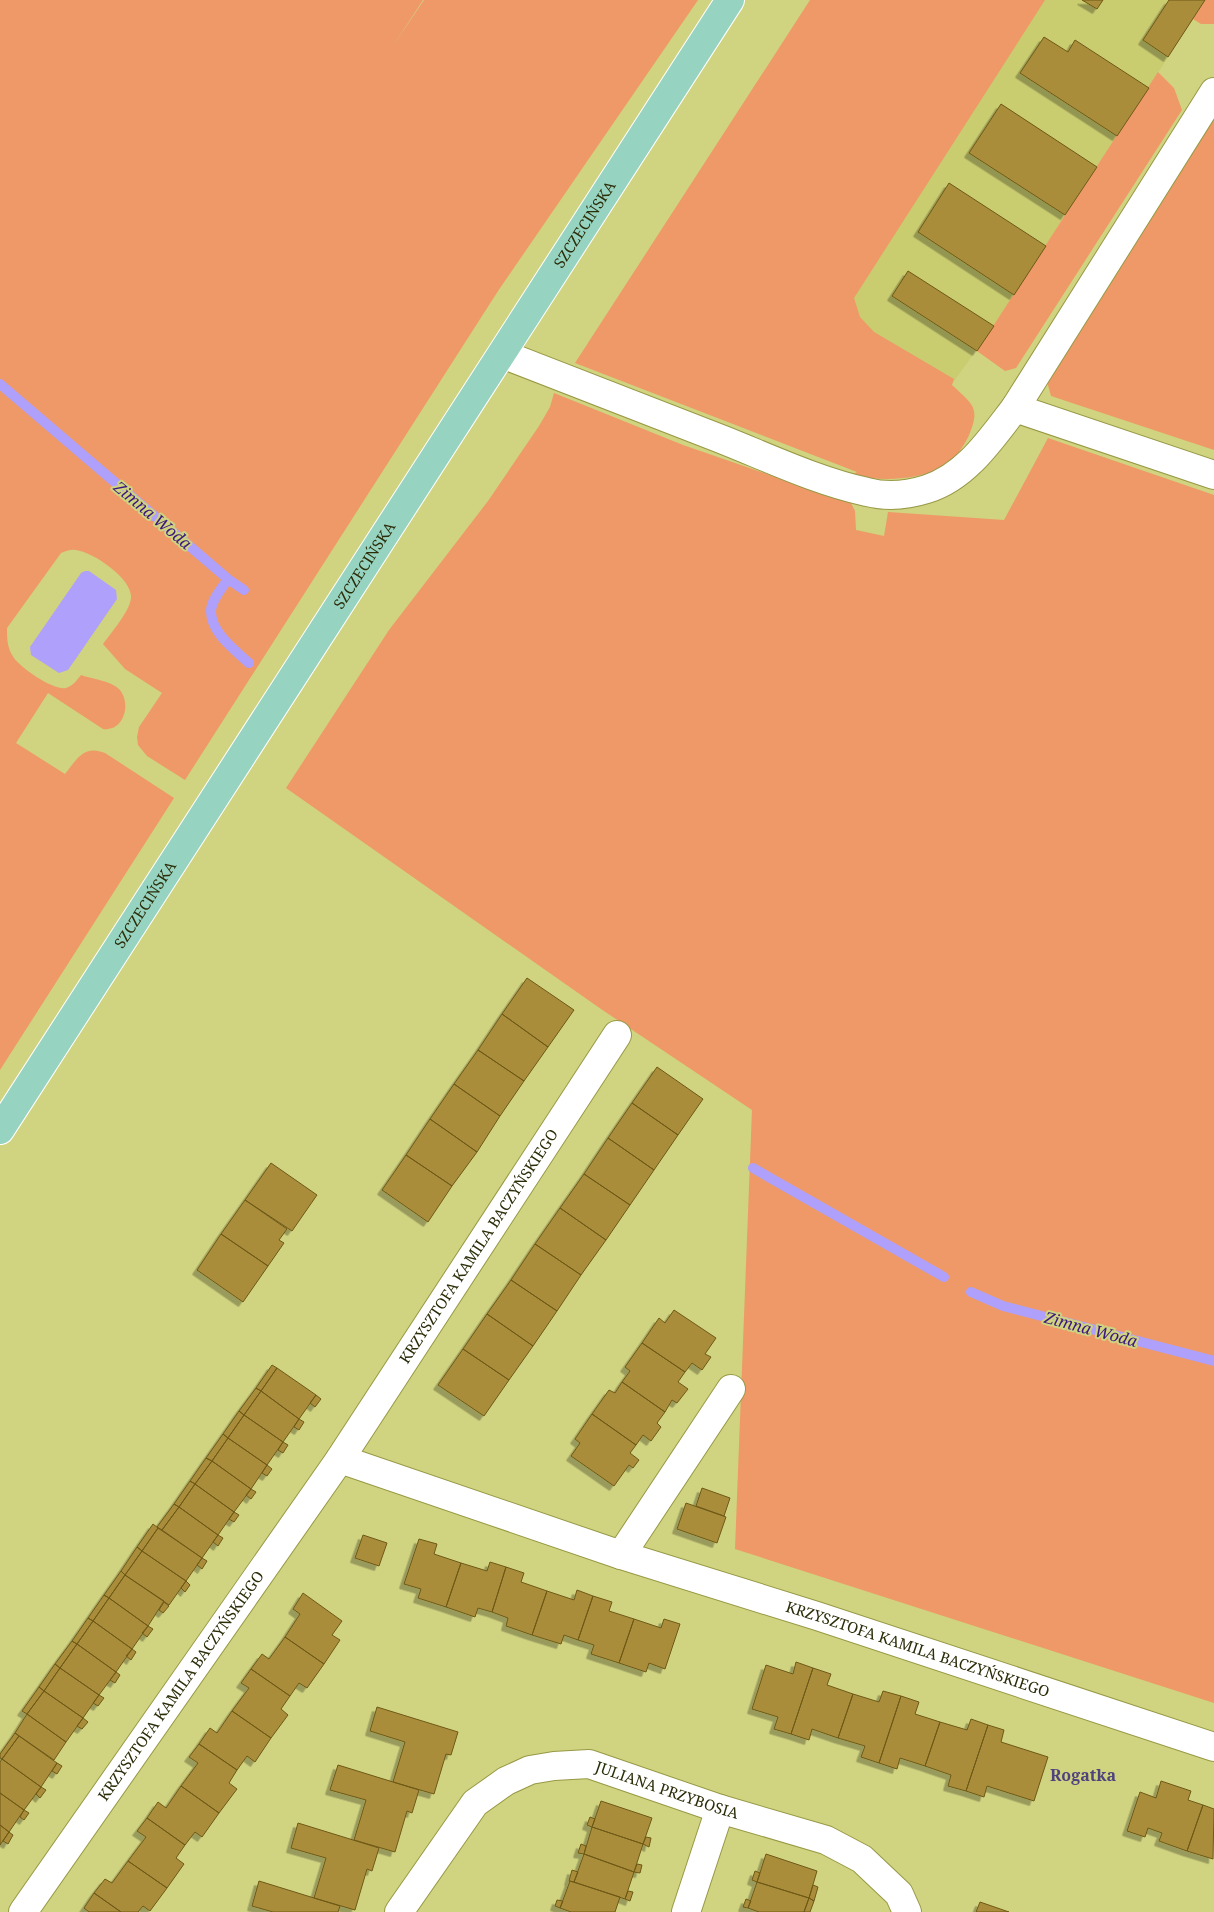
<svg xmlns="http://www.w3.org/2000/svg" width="1214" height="1912" font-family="'Noto Serif',serif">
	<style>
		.built { fill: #c9cc6f }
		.green { fill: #ee9967 }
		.water { fill: #afa0fb }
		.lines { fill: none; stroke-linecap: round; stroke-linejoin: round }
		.stream { stroke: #afa0fb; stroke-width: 10 }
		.building { fill: #a98d3a; stroke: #6e5917; filter: url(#shadow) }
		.minor-casing { stroke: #979945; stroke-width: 30 }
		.major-casing { stroke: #fff; stroke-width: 30 }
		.minor { stroke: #fff; stroke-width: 28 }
		.major { stroke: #97d3c1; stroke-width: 28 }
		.labels { text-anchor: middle; stroke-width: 4; stroke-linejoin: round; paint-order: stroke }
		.street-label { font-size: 15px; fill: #2c2d09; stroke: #d0d37f }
		.water-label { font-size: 16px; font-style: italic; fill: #3a167f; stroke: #d0d37f }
		.neighbourhood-label { font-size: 16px; font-weight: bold; fill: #4e427f; stroke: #d0d37f }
	</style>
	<defs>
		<filter id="shadow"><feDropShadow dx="-4.5" dy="4.5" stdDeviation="0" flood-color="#0004"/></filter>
	</defs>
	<rect width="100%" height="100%" fill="#d0d37f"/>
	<!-- built -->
	<path class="built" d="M1001,0H1205L994,326L951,385L817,302Z"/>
	<!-- green -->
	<path class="green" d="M0,0H423L393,46L424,0H698L498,291L185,780L147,756L138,745L137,737L139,727L162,693L125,669L103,644C111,633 130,611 131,598C133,579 93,552 76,550C71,549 66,551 61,553L7,628C7,639 7,648 14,658C21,668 54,691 66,688C73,686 77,680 81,675C92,679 111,681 119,689C132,703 124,732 103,729L48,693L16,743L65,774C76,760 84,744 105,753L174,798L0,1070Z
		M810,0H1045L854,298L860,317L874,332L954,379L952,385C972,404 981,407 969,435C965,445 952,463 942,468C915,480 881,482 852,475L857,472L575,363Z
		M1205,0H1214V24H1201L1193,19Z
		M1158,72L1174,88L1182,110L1016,368L1005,371L977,351Z
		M1214,114V450L1051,396L1046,378Z
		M554,393L683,445L851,503L855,511L856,530L884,536L888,512L1004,520L1048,438L1214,495V1703L735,1549L752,1110L601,1009L286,788L389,630L488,501L539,426L550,407Z"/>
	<!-- water -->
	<path class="water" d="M85,571H89L116,590L117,599L68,670L59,673L31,655L30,647L81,573Z"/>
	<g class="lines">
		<!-- stream -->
		<path class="stream" d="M0,384L228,579C222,588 212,599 211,610C210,632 235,650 249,663
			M228,579L244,590
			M753,1168L944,1277
			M971,1292L1003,1306L1214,1361"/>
	</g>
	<!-- building -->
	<path class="building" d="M1082,0H1103L1097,9Z
		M1169,0H1205L1168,57L1143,40Z
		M1044,37L1068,52L1075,40L1149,88L1117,136L1020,73Z
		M1001,104L1097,167L1065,215L969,153Z
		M949,183L1046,246L1014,295L918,232Z
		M908,271L994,326L977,351L892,296Z
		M527,978L574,1010L548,1047L502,1014Z
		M502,1014L548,1047L524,1081L478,1050Z
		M478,1050L524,1081L500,1116L454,1084Z
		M657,1067L703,1099L678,1135L632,1103Z
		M454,1084L500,1116L477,1152L430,1119Z
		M632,1103L678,1135L654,1170L608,1138Z
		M430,1119L477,1152L452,1186L406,1155Z
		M608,1138L654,1170L630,1205L584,1174Z
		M406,1155L452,1186L428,1222L382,1190Z
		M271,1163L317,1195L292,1231L245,1200Z
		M584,1174L630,1205L606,1240L560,1208Z
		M245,1200L287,1229L279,1240L284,1243L268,1266L221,1234Z
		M560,1208L606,1240L581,1275L535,1244Z
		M221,1234L268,1266L243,1302L197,1270Z
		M535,1244L581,1275L557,1311L511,1280Z
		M511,1280L557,1311L533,1346L487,1314Z
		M674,1310L716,1338L705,1354L711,1357L702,1370L692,1363L685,1372L642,1343L659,1318L665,1323Z
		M487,1314L533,1346L509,1380L463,1349Z
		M642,1343L685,1372L678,1382L688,1389L677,1403L672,1400L665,1412L622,1382L630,1371L625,1367Z
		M463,1349L509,1380L484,1416L438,1385Z
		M272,1365L277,1368L261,1391L256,1388Z
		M277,1368L316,1395L299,1419L261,1391Z
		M622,1382L665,1412L657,1423L661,1427L651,1441L643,1435L636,1445L592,1414L609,1390L615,1393Z
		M256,1388L261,1391L244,1415L239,1411Z
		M261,1391L299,1419L283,1442L244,1415Z
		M316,1395L321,1399L315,1407L310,1403Z
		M239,1411L244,1415L228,1438L223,1434Z
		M592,1414L636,1445L630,1453L639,1460L633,1468L629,1465L614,1486L571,1456L580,1443L575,1439Z
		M244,1415L283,1442L267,1465L228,1438Z
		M299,1419L304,1422L299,1430L294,1427Z
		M223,1434L228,1438L212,1461L206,1458Z
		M228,1438L267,1465L251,1489L212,1461Z
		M283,1442L288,1445L283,1453L278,1450Z
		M206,1458L212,1461L195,1484L190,1481Z
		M212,1461L251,1489L234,1512L195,1484Z
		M267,1465L272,1469L267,1476L262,1473Z
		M190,1481L195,1484L179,1507L174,1504Z
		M195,1484L234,1512L218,1535L179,1507Z
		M702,1488L730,1498L724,1516L696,1506Z
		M251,1489L256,1492L251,1499L246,1495Z
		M686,1503L726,1517L717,1543L677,1529Z
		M174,1504L179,1507L162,1530L157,1527Z
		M179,1507L218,1535L202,1558L162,1530Z
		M234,1512L239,1515L234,1522L229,1519Z
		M153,1524L158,1528L142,1551L137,1547Z
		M158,1528L202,1558L186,1581L142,1551Z
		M218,1535L223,1538L218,1546L213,1542Z
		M363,1535L387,1543L379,1566L355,1558Z
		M419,1539L437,1544L434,1554L461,1563L446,1607L418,1598L421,1589L404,1584Z
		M137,1547L142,1551L125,1575L121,1571Z
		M142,1551L186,1581L169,1605L125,1575Z
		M202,1558L207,1561L202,1569L197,1565Z
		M490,1562L506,1567L492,1612L478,1608L475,1617L446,1607L461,1563L487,1571Z
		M506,1567L524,1573L521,1582L547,1591L532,1635L506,1626L508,1618L492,1612Z
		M121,1571L125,1575L109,1598L104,1595Z
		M125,1575L164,1601L148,1626L109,1598Z
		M186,1581L190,1585L185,1592L181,1588Z
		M577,1590L593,1596L578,1640L564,1635L561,1644L532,1635L547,1591L574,1600Z
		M303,1593L342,1621L332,1635L340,1640L324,1664L285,1637L300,1614L293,1609Z
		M104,1595L109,1598L93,1621L88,1618Z
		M593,1596L612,1602L609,1611L634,1619L619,1663L591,1654L594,1645L578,1640Z
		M109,1598L148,1626L132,1649L93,1621Z
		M164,1602L169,1606L163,1613L159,1610Z
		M88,1618L93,1621L77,1644L72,1641Z
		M634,1619L661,1628L664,1619L680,1624L665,1669L649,1663L646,1672L619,1663Z
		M93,1621L132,1649L116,1672L77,1644Z
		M148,1626L153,1629L147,1637L142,1633Z
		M285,1637L324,1664L307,1688L299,1683L290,1696L251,1669L262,1654L269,1659Z
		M72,1641L77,1644L60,1668L55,1664Z
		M77,1644L116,1672L99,1695L60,1668Z
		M132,1649L136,1652L131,1660L126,1656Z
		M796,1662L813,1668L791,1734L774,1729L778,1717L752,1709L766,1665L793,1674Z
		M55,1664L60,1668L44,1691L39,1687Z
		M60,1668L99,1695L83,1718L44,1691Z
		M813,1668L831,1674L827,1685L853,1694L838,1738L812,1729L809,1740L791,1734Z
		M251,1669L290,1696L281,1709L288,1715L271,1738L232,1711L249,1688L241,1683Z
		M116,1672L120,1675L115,1683L110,1680Z
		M39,1687L44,1691L27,1714L22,1711Z
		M44,1691L83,1718L66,1742L27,1714Z
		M883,1691L901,1696L879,1763L861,1757L865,1746L838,1738L853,1694L879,1702Z
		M99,1695L104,1698L98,1706L93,1703Z
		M901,1696L919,1702L915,1714L940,1722L925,1766L900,1758L897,1769L879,1763Z
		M377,1707L458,1732L451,1755L446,1754L434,1794L393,1782L405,1742L370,1731Z
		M232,1711L271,1738L255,1762L247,1756L237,1770L199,1744L210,1728L217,1733Z
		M27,1714L66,1742L54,1760L15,1733Z
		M83,1718L88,1722L82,1729L77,1726Z
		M971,1719L988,1725L966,1791L948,1786L951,1775L925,1766L940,1722L967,1730Z
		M988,1725L1004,1730L1001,1742L1048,1757L1034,1801L987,1786L984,1797L966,1791Z
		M15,1733L19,1736L2,1759L0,1758V1754Z
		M19,1736L57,1763L41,1787L2,1759Z
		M199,1744L237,1770L229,1783L237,1789L219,1813L181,1786L198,1763L189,1757Z
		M2,1759L41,1787L24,1810L0,1793V1762Z
		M57,1763L62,1766L57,1774L52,1771Z
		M338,1765L419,1790L412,1813L407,1811L395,1852L354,1840L366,1800L330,1790Z
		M1161,1781L1191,1791L1188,1800L1203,1805L1187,1851L1159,1841L1162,1833L1148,1828L1145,1837L1127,1831L1140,1792L1156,1798Z
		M181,1786L219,1813L202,1837L195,1832L185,1845L147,1818L158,1802L166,1808Z
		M41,1787L46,1790L40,1798L36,1794Z
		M0,1793L24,1810L9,1832L0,1825Z
		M601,1801L652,1818L643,1844L592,1827Z
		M1203,1805L1214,1809L1213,1859L1187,1851Z
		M24,1810L29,1813L24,1820L20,1817Z
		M590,1817L595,1819L592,1827L587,1825Z
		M147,1818L185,1845L176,1858L184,1864L167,1888L128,1861L146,1837L137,1831Z
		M298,1823L379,1848L372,1871L367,1869L355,1910L314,1898L326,1858L291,1848Z
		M0,1825L9,1832L0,1845Z
		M592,1827L643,1844L634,1872L584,1854Z
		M9,1832L13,1835L8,1844L3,1841Z
		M646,1837L651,1838L649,1847L643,1844Z
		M581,1844L586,1846L584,1854L578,1853Z
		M584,1854L634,1872L625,1899L574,1882Z
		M766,1854L817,1871L809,1898L757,1882Z
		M128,1861L167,1888L150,1911L143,1906L138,1912H121L94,1893L105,1879L112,1883Z
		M637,1864L642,1865L640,1873L634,1872Z
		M572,1870L578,1872L574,1882L569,1881Z
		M755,1871L760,1873L757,1882L752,1880Z
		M259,1881L340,1906L338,1912H273L252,1906Z
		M570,1881L620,1897L615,1912H571L560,1908Z
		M757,1882L809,1898L804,1912H759L748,1908Z
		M813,1885L818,1887L814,1901L809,1898Z
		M628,1891L633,1892L630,1901L625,1899Z
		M94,1893L121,1912H89L84,1908Z
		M809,1898L814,1901L810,1912H804Z
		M746,1899L751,1901L748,1908L743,1907Z
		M557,1900L563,1901L560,1908L555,1906Z
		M980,1902L1009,1912H976Z"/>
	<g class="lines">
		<defs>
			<g id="minor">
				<path d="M502,354C575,383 648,411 721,439C769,458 817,481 867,492C886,497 908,495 927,489C966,477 991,439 1015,408L1214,92"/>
				<path d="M1015,408L1214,475"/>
				<path id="s1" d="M340,1459L617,1035"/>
				<path d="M621,1555L731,1389"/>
				<path id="s2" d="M23,1912L340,1459L621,1555L817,1616L1214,1747"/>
				<path id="s3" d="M399,1912L475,1803L506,1781L530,1770L554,1766L589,1764L720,1809L826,1840L862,1859L899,1894L907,1912"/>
				<path d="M686,1912L720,1809"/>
			</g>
			<g id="major">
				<path id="s4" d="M0,1130L730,0"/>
			</g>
		</defs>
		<!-- minor casing -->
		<use href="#minor" class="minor-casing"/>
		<!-- major casing -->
		<use href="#major" class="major-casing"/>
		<!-- minor -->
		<use href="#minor" class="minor"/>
		<!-- major -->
		<use href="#major" class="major"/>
	</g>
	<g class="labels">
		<!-- street labels -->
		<g class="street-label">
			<text dy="5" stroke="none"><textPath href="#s4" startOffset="1078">SZCZECIŃSKA</textPath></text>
			<text dy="5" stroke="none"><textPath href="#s4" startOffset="672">SZCZECIŃSKA</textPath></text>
			<text dy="5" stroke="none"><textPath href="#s4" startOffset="268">SZCZECIŃSKA</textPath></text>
			<text dy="5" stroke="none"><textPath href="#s1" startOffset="254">KRZYSZTOFA KAMILA BACZYŃSKIEGO</textPath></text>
			<text dy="5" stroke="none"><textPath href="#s2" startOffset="1161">KRZYSZTOFA KAMILA BACZYŃSKIEGO</textPath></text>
			<text dy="5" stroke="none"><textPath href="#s2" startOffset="276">KRZYSZTOFA KAMILA BACZYŃSKIEGO</textPath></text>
			<text dy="5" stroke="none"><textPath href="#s3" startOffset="339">JULIANA PRZYBOSIA</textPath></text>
		</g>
		<!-- water labels -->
		<g class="water-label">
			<text transform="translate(153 515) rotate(40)" y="6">Zimna Woda</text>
			<text transform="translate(1091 1329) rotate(15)" y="6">Zimna Woda</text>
		</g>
		<!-- neighbourhood labels -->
		<g class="neighbourhood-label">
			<text x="1083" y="1781">Rogatka</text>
		</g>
	</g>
</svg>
